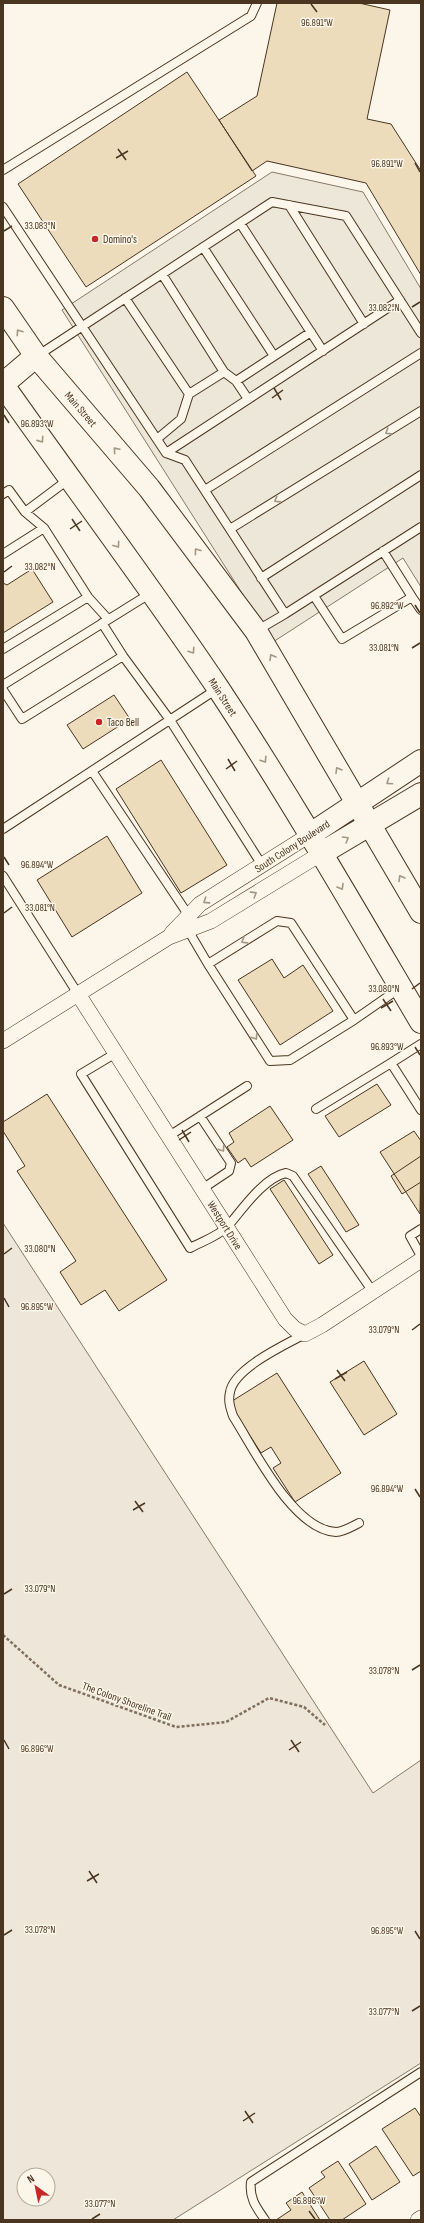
<svg xmlns="http://www.w3.org/2000/svg" width="424" height="2223" font-family="'Sofia Sans Condensed',sans-serif">
	<style>
		.green { fill: #ede6d9; stroke: #887966; fill-rule: evenodd }
		.parking { fill: #ede7d9; stroke: #887966 }
		.building { fill: #ecdcbc; stroke: #4a3520 }
		.lines { fill: none; stroke-linecap: round; stroke-linejoin: round }
		.service-casing { stroke: #4a3520; stroke-width: 10 }
		.minor-casing { stroke: #4a3520; stroke-width: 16 }
		.secondary-casing { stroke: #4a3520; stroke-width: 24 }
		.primary-casing { stroke: #4a3520; stroke-width: 24 }
		.path { stroke: #7f6f5c; stroke-width: 2.5; stroke-dasharray: 3 2; stroke-linecap: butt }
		.service { stroke: #fbf6e9; stroke-width: 8 }
		.minor { stroke: #fbf6e9; stroke-width: 15 }
		.secondary { stroke: #fbf6e9; stroke-width: 22 }
		.primary { stroke: #fbf6e9; stroke-width: 22 }
		.oneway { stroke: #a29684 }
		.ticks { fill: none; stroke: #4a3520; stroke-width: 1.5 }
		.poi-dot { fill: #c62828; stroke: #fbf6e9; stroke-width: 1.5 }
		.labels { text-anchor: middle; stroke-width: 3; stroke-linejoin: round; paint-order: stroke }
		.poi-label { font-size: 11px; fill: #4a3520; stroke: #fbf6e9; text-anchor: start }
		.street-label { font-size: 11px; fill: #4a3520; stroke: #fbf6e9 }
		.ticks-label { font-size: 10px; text-anchor: middle; fill: #4a3520; stroke: #fbf6e9; stroke-width: 3; stroke-linejoin: round; paint-order: stroke }
	</style>
	<rect width="100%" height="100%" fill="#fbf6e9"/>
	<!-- green -->
	<path class="green" d="M3,1223L373,1793L421,1760V2063L173,2220H3ZM24,2175H48V2199H24Z"/>
	<!-- parking -->
	<path class="parking" d="M272,172L363,192L421,289V587L403,558L273,642L62,310Z"/>
	<!-- building -->
	<path class="building" d="M277,3H359L390,10L367,119L391,124L421,171V275L366,183L267,161L252,171L219,120L257,96Z
		M187,72L256,176L86,287L18,184Z
		M32,569L53,602L3,633V583L7,585Z
		M114,695L130,719L83,749L67,725Z
		M161,760L227,865L181,893L116,789Z
		M107,836L142,893L72,937L37,880Z
		M272,959L284,978L303,965L333,1011L280,1045L238,980Z
		M377,1084L391,1105L339,1137L325,1116Z
		M47,1094L167,1280L119,1311L105,1290L81,1305L60,1272L76,1261L17,1171L25,1166L3,1131V1122Z
		M270,1106L293,1140L251,1167L245,1158L238,1163L227,1147L234,1142L229,1133Z
		M414,1131L421,1141L420,1214L380,1152Z
		M421,1156V1182L402,1194L391,1176Z
		M321,1166L359,1225L346,1232L308,1174Z
		M284,1180L333,1255L319,1264L270,1189Z
		M364,1361L397,1414L364,1435L330,1382Z
		M277,1373L341,1473L295,1502L273,1468L281,1463L271,1447L261,1453L229,1403Z
		M415,2108L421,2117V2171L413,2176L382,2129Z
		M376,2146L400,2182L372,2200L349,2164Z
		M338,2161L366,2204L342,2220H330L309,2188L325,2177L321,2172Z
		M302,2192L320,2220H276L291,2210L286,2203Z"/>
	<g class="lines">
		<defs>
			<path id="service" d="M3,170L251,16L257,3
				M289,205L364,324
				M3,207L166,453L185,460L285,614L421,527
				M240,223L323,351
				M203,247L274,356
				M162,274L224,372
				M125,298L189,394L181,419L157,439
				M37,356L272,202L346,216L421,333
				M236,381L248,399
				M189,394L224,372L236,381L311,332
				M166,453L400,300
				M205,490L421,353
				M3,494L9,490L25,512L44,528L88,597L3,649
				M25,512L69,479
				M230,529L421,411
				M383,551L412,597
				M3,554L44,528
				M261,578L421,475
				M314,596L342,639L412,597L421,610
				M88,597L108,619
				M256,631L285,614
				M123,656L170,720L262,865
				M3,685L151,593
				M3,690L22,719L123,656L102,623
				M92,771L189,916
				M3,829L217,689
				M3,876L78,994
				M188,930L208,964
				M354,1020L290,1060L270,1061L208,964L277,921L291,923L354,1020L400,988
				M421,1044L391,1063L421,1110
				M116,1053L81,1074L190,1248C201,1242 219,1236 228,1226C242,1210 263,1178 286,1173L293,1176L373,1292
				M316,1109L391,1063
				M200,1116L231,1163L229,1171L202,1189
				M169,1136L247,1086
				M421,1229L410,1236L421,1256
				M305,1334C285,1345 234,1368 230,1392C228,1401 230,1407 233,1416C254,1449 293,1530 336,1532C343,1532 353,1526 359,1523
				M265,2220C256,2207 249,2198 251,2182L421,2072"/>
			<path id="minor" d="M172,933L200,904L311,834
				M78,994L285,1319L295,1329L305,1334L322,1325L421,1260
				M3,1041L169,937L211,921L322,853
				M418,2220L421,2218"/>
			<path id="secondary" d="M311,834L421,761
				M322,853L421,794"/>
			<path id="primary" d="M3,308L36,356L149,488L256,631L421,912
				M3,384L36,356
				M3,385C74,486 149,585 218,688C290,797 355,910 421,1022"/>
		</defs>
		<!-- service casing -->
		<use href="#service" class="service-casing"/>
		<!-- minor casing -->
		<use href="#minor" class="minor-casing"/>
		<!-- secondary casing -->
		<use href="#secondary" class="secondary-casing"/>
		<!-- primary casing -->
		<use href="#primary" class="primary-casing"/>
		<!-- path -->
		<path class="path" d="M3,1635L59,1685L176,1727L226,1722L269,1698L304,1707L325,1725"/>
		<!-- service -->
		<use href="#service" class="service"/>
		<!-- minor -->
		<use href="#minor" class="minor"/>
		<!-- secondary -->
		<use href="#secondary" class="secondary"/>
		<!-- primary -->
		<use href="#primary" class="primary"/>
	</g>
	<!-- one-way arrows -->
	<defs><path id="oneway-chevron" d="M-2-3.5L2.5 0L-2 3.5" fill="none" stroke-width="1.6" stroke-linecap="round" stroke-linejoin="round"/></defs>
	<g class="oneway">
		<use href="#oneway-chevron" transform="translate(19 332) rotate(-124)"/>
		<use href="#oneway-chevron" transform="translate(388 432) rotate(148)"/>
		<use href="#oneway-chevron" transform="translate(41 440) rotate(55)"/>
		<use href="#oneway-chevron" transform="translate(116 450) rotate(-131)"/>
		<use href="#oneway-chevron" transform="translate(277 500) rotate(148)"/>
		<use href="#oneway-chevron" transform="translate(117 545) rotate(54)"/>
		<use href="#oneway-chevron" transform="translate(197 551) rotate(-127)"/>
		<use href="#oneway-chevron" transform="translate(192 651) rotate(56)"/>
		<use href="#oneway-chevron" transform="translate(272 657) rotate(-121)"/>
		<use href="#oneway-chevron" transform="translate(264 760) rotate(57)"/>
		<use href="#oneway-chevron" transform="translate(338 770) rotate(-120)"/>
		<use href="#oneway-chevron" transform="translate(389 782) rotate(146)"/>
		<use href="#oneway-chevron" transform="translate(346 839) rotate(-31)"/>
		<use href="#oneway-chevron" transform="translate(401 878) rotate(-121)"/>
		<use href="#oneway-chevron" transform="translate(341 887) rotate(60)"/>
		<use href="#oneway-chevron" transform="translate(254 894) rotate(-32)"/>
		<use href="#oneway-chevron" transform="translate(206 901) rotate(147)"/>
		<use href="#oneway-chevron" transform="translate(244 941) rotate(148)"/>
		<use href="#oneway-chevron" transform="translate(255 1037) rotate(57)"/>
		<use href="#oneway-chevron" transform="translate(222 1149) rotate(56)"/>
	</g>
	<!-- ticks -->
	<path class="ticks" d="M311,4L317,12M118,149L126,160M116,158L128,151M415,163L420,172M4,231L12,226M412,307L420,302M274,388L281,400M272,398L283,390M4,415L9,423M72,519L80,531M70,529L82,521M4,572L12,566M415,605L420,613M412,648L420,643M228,759L235,771M226,769L237,761M4,857L9,865M4,913L12,907M412,989L420,983M383,999L391,1011M381,1008L393,1001M415,1047L420,1055M182,1130L189,1142M179,1140L191,1132M4,1254L12,1248M4,1298L9,1307M412,1330L420,1324M337,1370L345,1381M335,1379L347,1372M415,1489L420,1497M135,1501L143,1512M133,1510L145,1503M4,1594L12,1589M412,1670L420,1665M4,1740L9,1749M291,1740L299,1752M289,1750L301,1742M89,1871L97,1883M87,1881L99,1874M415,1931L420,1939M4,1935L12,1930M412,2011L420,2006M245,2111L253,2123M243,2121L255,2113M309,2211L315,2219M92,2219L100,2214"/>
	<!-- markers -->
	<g class="poi-dot">
		<circle cx="95" cy="239" r="4"/>
		<circle cx="99" cy="722" r="4"/>
	</g>
	<g class="labels">
		<!-- poi labels -->
		<g class="poi-label">
			<text x="103" y="243">Domino's</text>
			<text x="107" y="726">Taco Bell</text>
		</g>
		<!-- street labels -->
		<g class="street-label">
			<text transform="translate(81 409) rotate(49)" y="4">Main Street</text>
			<text transform="translate(223 697) rotate(57)" y="4">Main Street</text>
			<text transform="translate(292 846) rotate(-33)" y="4">South Colony Boulevard</text>
			<text transform="translate(225 1225) rotate(58)" y="4">Westport Drive</text>
			<text transform="translate(127 1701) rotate(20)" y="4">The Colony Shoreline Trail</text>
		</g>
	</g>
	<g class="ticks-label">
		<text x="317" y="26">96.891°W</text>
		<text x="387" y="167">96.891°W</text>
		<text x="40" y="229">33.083°N</text>
		<text x="384" y="311">33.082°N</text>
		<text x="37" y="427">96.893°W</text>
		<text x="40" y="570">33.082°N</text>
		<text x="387" y="609">96.892°W</text>
		<text x="384" y="651">33.081°N</text>
		<text x="37" y="868">96.894°W</text>
		<text x="40" y="911">33.081°N</text>
		<text x="384" y="992">33.080°N</text>
		<text x="387" y="1050">96.893°W</text>
		<text x="40" y="1252">33.080°N</text>
		<text x="37" y="1310">96.895°W</text>
		<text x="384" y="1333">33.079°N</text>
		<text x="387" y="1492">96.894°W</text>
		<text x="40" y="1592">33.079°N</text>
		<text x="384" y="1674">33.078°N</text>
		<text x="37" y="1752">96.896°W</text>
		<text x="40" y="1933">33.078°N</text>
		<text x="387" y="1934">96.895°W</text>
		<text x="384" y="2015">33.077°N</text>
		<text x="309" y="2204">96.896°W</text>
		<text x="100" y="2207">33.077°N</text>
	</g>
	<!-- border -->
	<rect width="424" height="2223" fill="none" stroke="#4a3520" stroke-width="8"/>
	<!-- north arrow -->
	<g transform="translate(36 2187) rotate(327)"><circle r="19" fill="#fbf6e9" stroke="#b4a999"/>
	<path d="M0-3L7 15L0 10L-7 15Z" fill="#c62828"/>
	<text y="-6" font-size="11" font-weight="bold" text-anchor="middle" fill="#4a3520">N</text>
	</g>
</svg>
